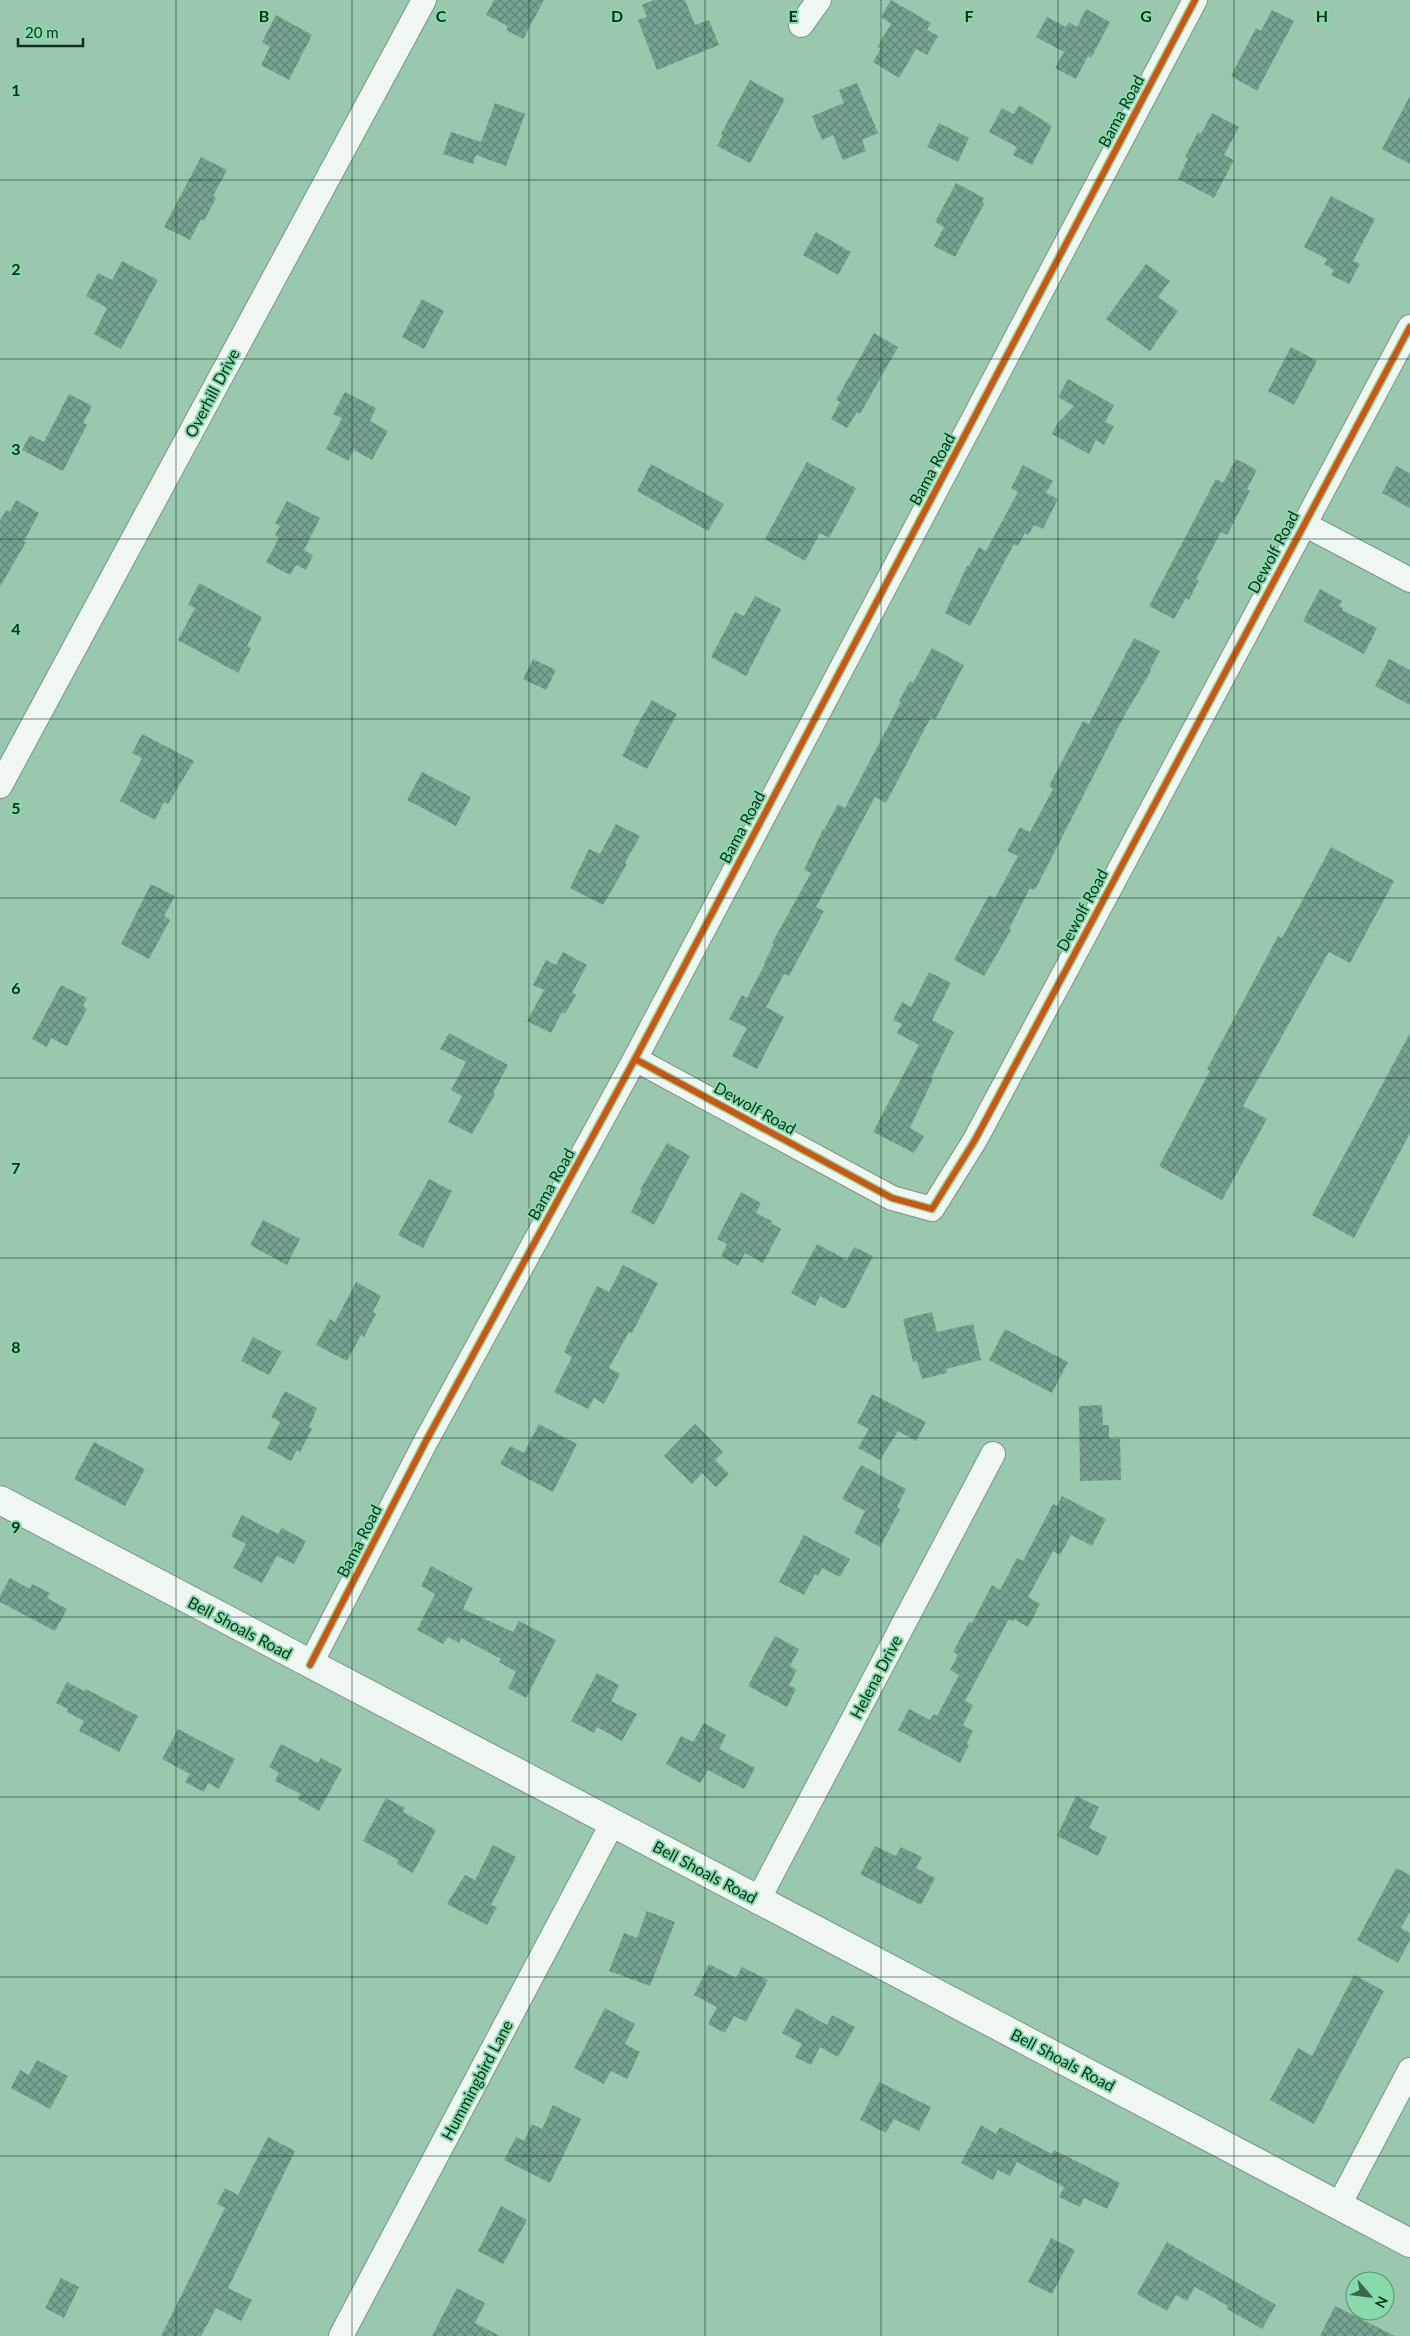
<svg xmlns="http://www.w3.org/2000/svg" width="1410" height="2336" font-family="Lato,sans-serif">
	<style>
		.building { fill: url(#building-cross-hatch) }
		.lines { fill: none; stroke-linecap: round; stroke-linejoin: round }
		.minor-casing { stroke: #729884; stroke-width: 26 }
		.secondary-casing { stroke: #729884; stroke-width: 30 }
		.minor { stroke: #f0f7f3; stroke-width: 24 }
		.secondary { stroke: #f0f7f3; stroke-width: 28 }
		.cycleway-casing { stroke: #87dbab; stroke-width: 9 }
		.cycleway { stroke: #d2550e; stroke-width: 6 }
		.grid { fill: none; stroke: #0a2f1d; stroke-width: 1; stroke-opacity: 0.55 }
		.labels { text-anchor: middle; stroke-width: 4; stroke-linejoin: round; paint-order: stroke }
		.street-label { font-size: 16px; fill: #0a2f1d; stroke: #87dbab }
		.grid-label { font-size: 16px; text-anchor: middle; font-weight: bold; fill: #0a2f1d; stroke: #87dbab; stroke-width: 4; stroke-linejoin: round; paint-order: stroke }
	</style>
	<defs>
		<pattern id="building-cross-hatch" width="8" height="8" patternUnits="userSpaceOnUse" patternTransform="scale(1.25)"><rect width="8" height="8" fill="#77a392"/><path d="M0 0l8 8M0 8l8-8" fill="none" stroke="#608577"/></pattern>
	</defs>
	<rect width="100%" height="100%" fill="#9ac8ae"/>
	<!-- building -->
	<path class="building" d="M494,0H544L523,39L506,30L508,26L486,15Z
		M654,0H685L695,25L709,20L719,45L657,70L638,20L647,17L642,5Z
		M891,0L931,23L927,30L938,36L927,55L916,49L899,78L873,62L881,48L877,47L891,24L881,17Z
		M1086,9L1110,22L1091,58L1088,56L1076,79L1055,68L1064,52L1036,37L1047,17L1066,27L1069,22L1077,27Z
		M1272,10L1294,21L1257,91L1231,76L1256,28L1261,31Z
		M276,15L312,35L289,80L261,65L270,47L262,42Z
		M750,80L785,99L750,163L717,146L723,135L721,134Z
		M857,83L878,133L862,140L866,151L843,160L833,135L822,140L812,116L844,103L839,90Z
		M1410,96V164L1382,149Z
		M495,103L525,114L506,166L476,155L473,164L443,154L451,132L481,142Z
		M1019,105L1052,126L1032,165L1013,155L1017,147L989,132L1002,108L1014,114Z
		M1212,113L1239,127L1224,155L1234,160L1214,198L1178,179L1188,158L1185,157L1198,132L1201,134Z
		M939,123L969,138L958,162L927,147Z
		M201,157L227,170L213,196L216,198L204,221L201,219L190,240L164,227Z
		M956,183L984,198L982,202L984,204L955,257L934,246L944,227L935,222Z
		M1331,196L1375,219L1353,261L1360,264L1349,284L1331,275L1334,270L1324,264L1327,259L1304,247Z
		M816,232L851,252L838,275L803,255Z
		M122,261L158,280L121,349L94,334L107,308L86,296L98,273L112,280Z
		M1146,264L1170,281L1158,297L1178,311L1150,351L1106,319Z
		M422,299L444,311L424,349L402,337Z
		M874,333L898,347L860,414L857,412L847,428L831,419L840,402L836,400Z
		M1291,347L1317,361L1294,405L1268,391Z
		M1068,379L1114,405L1105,422L1114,426L1104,445L1096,440L1089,454L1052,434L1057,424L1074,406L1058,397Z
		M345,392L376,408L370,421L388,431L372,460L354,450L348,461L326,449L342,418L333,414Z
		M69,394L92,406L83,423L87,425L63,471L22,450L30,435L44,442Z
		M1236,459L1257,470L1247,489L1250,491L1227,535L1221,532L1196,579L1199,580L1189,600L1186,598L1174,619L1149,606L1216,479L1223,483Z
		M807,462L856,488L829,538L820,533L805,561L765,539Z
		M651,464L724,504L708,531L637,491Z
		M1023,465L1053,481L1046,493L1058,499L1043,529L1034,525L1028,535L1025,533L1018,546L1014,544L970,626L945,613L967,566H969L979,547L986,551L1018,492L1011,488Z
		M1396,466L1410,473V508L1382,493Z
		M16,500L39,513L24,541L26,542L0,587V521L6,510L10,512Z
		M287,501L320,518L304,550L313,555L306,570L296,565L290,575L266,562L279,538L275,535L280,526L275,523Z
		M199,583L262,617L247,646L251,648L238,673L178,640L195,608L188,605Z
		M1320,589L1342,601L1339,606L1343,608L1342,610L1377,628L1364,654L1303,621Z
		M755,596L781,609L746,676L711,657L735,612L744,616Z
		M1134,638L1160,651L1150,670L1151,671L1124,716L1036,888L1033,890L1030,888L1009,929L1011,930L984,976L954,960L989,895L995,898L1018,856L1007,851L1020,827L1030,832L1053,789L1049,786L1083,721L1089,724Z
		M932,648L964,665L935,720L931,717L886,803L875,797L816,907L824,911L789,976L784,974L766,1007L784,1017L757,1069L732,1056L747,1028L729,1019L742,995L747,998L765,964L764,963L774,944L772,943L811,873L804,870L823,829L824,830L838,804L845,808L901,702L899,701L910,681L913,683Z
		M533,659L556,670L546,690L523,679Z
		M1389,659L1410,670V705L1375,686Z
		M652,700L677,714L647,769L622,756L635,732H633Z
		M142,734L194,761L168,804L164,802L155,820L120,801L142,758L132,753Z
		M422,772L471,797L456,826L407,800Z
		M616,824L640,836L625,863L627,864L603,905L570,888L589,849L600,854Z
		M1331,847L1394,881L1350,963L1329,952L1243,1106L1267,1119L1222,1200L1159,1166L1210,1071L1207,1069L1278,936L1282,938Z
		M151,884L175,896L164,916L170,920L149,959L121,944Z
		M563,952L587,965L572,993L576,995L565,1014L562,1012L551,1033L527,1021L544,990L533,985L546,960L556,965Z
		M929,972L951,983L932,1020L954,1032L931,1078L933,1079L910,1128L924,1136L914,1153L873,1132L919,1045L897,1033L902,1024L893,1020L902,1002L911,1007Z
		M61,985L87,998L83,1006L87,1009L67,1046L51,1038L47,1047L32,1039Z
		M449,1033L508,1065L493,1093L495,1094L472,1134L448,1122L462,1096L451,1090L466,1062L440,1049Z
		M1410,1033V1133L1354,1238L1312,1215Z
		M667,1143L690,1156L654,1225L631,1212L642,1190H640Z
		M429,1179L452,1191L423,1248L398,1235Z
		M741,1192L761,1203L756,1213L772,1221L771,1223L781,1229L763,1263L745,1253L738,1266L721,1256L727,1244L717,1239Z
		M263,1220L300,1239L287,1265L250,1245Z
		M817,1244L847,1260L854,1247L873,1256L846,1308H842L820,1296L815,1306L791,1293Z
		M623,1265L658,1283L632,1333L629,1332L609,1368L620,1374L604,1404L594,1398L588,1409L554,1392L572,1357L564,1352L597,1286L609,1292Z
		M356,1282L381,1296L373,1312L376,1314L364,1337L361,1335L347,1361L316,1345L330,1319L335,1322Z
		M932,1312L937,1332L973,1324L981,1360L946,1369L947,1373L922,1379L917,1361L913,1362L903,1319Z
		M1005,1329L1068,1362L1052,1393L989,1360Z
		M253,1337L282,1352L269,1375L241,1361Z
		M285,1391L317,1408L309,1427L312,1429L300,1452L297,1450L291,1461L267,1448L280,1422L271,1417Z
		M872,1394L926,1422L916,1441L898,1431L880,1460L858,1448L869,1429L857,1423Z
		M1102,1405L1103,1425H1109V1439H1120L1121,1480L1080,1481L1079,1406Z
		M539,1424L577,1444L553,1492L500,1464L510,1446L524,1453Z
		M695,1424L723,1452L715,1460L729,1474L716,1487L702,1473L692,1484L664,1456Z
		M94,1442L145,1469L125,1506L74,1479Z
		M861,1465L906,1489L897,1507L900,1509L880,1547L854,1533L865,1511L842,1499Z
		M1062,1496L1106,1519L1092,1546L1071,1535L1060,1555L1053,1551L1028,1597L1040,1604L1028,1627L1014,1619L1013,1621L1009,1619L965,1701L973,1705L963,1725L973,1731L967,1743L969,1745L960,1763L898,1730L909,1709L930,1720L934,1714L937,1716L959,1675L950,1670L958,1655L953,1652L969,1622L972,1623L992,1585L1000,1590L1017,1558L1023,1561L1053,1504L1057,1506Z
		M242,1515L278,1534L282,1528L306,1541L294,1564L277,1556L262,1583L233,1568L246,1544L231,1536Z
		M804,1535L850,1559L840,1577L822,1568L818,1576L815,1574L804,1595L779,1582Z
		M431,1566L473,1588L463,1609L513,1632L519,1621L556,1640L526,1698L508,1688L516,1672L499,1662L501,1659L461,1638L459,1643L448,1637L443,1644L417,1630L435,1594L421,1586Z
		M10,1578L30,1589L32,1584L50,1593L47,1598L67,1609L55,1631L0,1602V1596Z
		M775,1636L799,1649L790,1666L797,1670L789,1685L796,1689L787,1707L748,1686Z
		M597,1673L619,1685L611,1701L637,1714L622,1741L597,1727L594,1733L571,1721Z
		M67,1682L84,1691L86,1689L138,1716L119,1752L79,1731L84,1721L67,1712L68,1709L56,1703Z
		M704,1723L726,1735L719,1749L755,1768L744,1789L708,1770L700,1783L666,1764L681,1736L693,1742Z
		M178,1729L235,1759L219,1789L208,1783L204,1792L185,1782L190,1774L162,1759Z
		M281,1744L318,1763L321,1758L342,1769L319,1811L298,1799L301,1794L275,1781L279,1773L269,1767Z
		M1076,1796L1099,1807L1089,1828L1107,1837L1098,1856L1057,1836Z
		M386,1798L405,1808L403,1812L436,1830L413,1873L397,1864L399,1860L363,1841Z
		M493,1845L516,1857L491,1905L497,1907L487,1925L447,1904L465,1875L475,1880Z
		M875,1846L896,1856L901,1847L922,1857L916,1868L935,1878L921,1905L860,1874Z
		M1396,1868L1410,1875V1912L1401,1928L1410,1933V1940L1398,1963L1357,1940Z
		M647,1911L675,1922L650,1986L609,1971L624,1933L637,1938Z
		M709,1964L736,1978L742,1967L768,1980L746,2022L734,2016L725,2033L708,2024L717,2007L694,1995Z
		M1354,1975L1384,1991L1314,2124L1270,2100L1298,2048L1312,2056Z
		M605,2008L635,2024L625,2044L640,2052L627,2079L611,2071L604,2084L574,2068Z
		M796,2008L827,2025L832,2015L855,2027L838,2057L820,2047L811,2065L795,2057L802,2044L782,2033Z
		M37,2060L68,2076L50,2109L11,2088L20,2070L29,2075Z
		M879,2082L931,2107L919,2131L894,2119L886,2133L860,2120Z
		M553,2105L581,2119L550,2183L504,2160L516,2137L524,2141L532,2124L542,2129Z
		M981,2125L996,2134L1000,2127L1052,2154L1054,2150L1120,2183L1107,2209L1084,2198L1080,2207L1059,2197L1064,2187L1017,2162L1010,2176L998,2170L993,2180L961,2163Z
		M268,2137L295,2151L228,2288L252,2300L241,2321L216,2308L201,2336H161L225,2208L217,2204L225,2188L238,2195Z
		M501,2206L527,2220L503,2264L478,2251Z
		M1051,2238L1075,2250L1052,2294L1028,2282Z
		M1167,2242L1276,2305L1262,2329L1227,2309L1228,2306L1195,2287L1187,2301L1176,2295L1167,2311L1137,2294Z
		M61,2278L79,2287L64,2318L45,2308Z
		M457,2288L485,2303L475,2323L500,2336H432Z
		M1335,2306L1395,2336H1320Z"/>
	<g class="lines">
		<defs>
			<path id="minor" d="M801,25L819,0
				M1304,524L1410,580
				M0,786L424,0
				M635,1059L892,1198L932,1209L975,1140L1410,327
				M310,1665L426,1441L635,1059L1195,0
				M758,1900L993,1454
				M1339,2205L1410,2070
				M341,2336L612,1824"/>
			<path id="secondary" d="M0,1500L1410,2243"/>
		</defs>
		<!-- minor casing -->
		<use href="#minor" class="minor-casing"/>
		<!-- secondary casing -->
		<use href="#secondary" class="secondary-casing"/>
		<!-- minor -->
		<use href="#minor" class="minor"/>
		<!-- secondary -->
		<use href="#secondary" class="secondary"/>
		<defs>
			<path id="cycleway" d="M635,1059L892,1198L932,1209L975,1140L1410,327
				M310,1665L426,1441L635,1059L1195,0"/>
		</defs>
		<!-- cycleway casing -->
		<use href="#cycleway" class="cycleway-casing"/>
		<!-- cycleway -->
		<use href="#cycleway" class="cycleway"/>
	</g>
	<!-- grid -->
	<path class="grid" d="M176,0V2336M352,0V2336M529,0V2336M705,0V2336M881,0V2336M1058,0V2336M1234,0V2336M0,180H1410M0,359H1410M0,539H1410M0,719H1410M0,898H1410M0,1078H1410M0,1258H1410M0,1438H1410M0,1617H1410M0,1797H1410M0,1977H1410M0,2156H1410"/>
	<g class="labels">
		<!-- street labels -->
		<g class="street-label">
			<text transform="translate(1121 111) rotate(-62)" y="6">Bama Road</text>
			<text transform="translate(212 393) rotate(-62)" y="6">Overhill Drive</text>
			<text transform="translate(932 469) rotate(-62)" y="6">Bama Road</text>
			<text transform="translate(1273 552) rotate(-62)" y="6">Dewolf Road</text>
			<text transform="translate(742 827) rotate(-62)" y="6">Bama Road</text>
			<text transform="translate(1082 910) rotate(-62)" y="6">Dewolf Road</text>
			<text transform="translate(755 1108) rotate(29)" y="6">Dewolf Road</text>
			<text transform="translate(551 1184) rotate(-61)" y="6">Bama Road</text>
			<text transform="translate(359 1541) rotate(-63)" y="6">Bama Road</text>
			<text transform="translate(240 1628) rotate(28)" y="6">Bell Shoals Road</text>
			<text transform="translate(876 1677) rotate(-62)" y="6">Helena Drive</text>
			<text transform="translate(705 1872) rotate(28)" y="6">Bell Shoals Road</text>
			<text transform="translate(1063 2060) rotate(28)" y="6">Bell Shoals Road</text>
			<text transform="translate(477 2080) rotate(-62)" y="6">Hummingbird Lane</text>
		</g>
	</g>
	<g class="grid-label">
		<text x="264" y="22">B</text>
		<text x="441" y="22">C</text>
		<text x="617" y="22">D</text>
		<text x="793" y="22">E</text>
		<text x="969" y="22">F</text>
		<text x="1146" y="22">G</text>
		<text x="1322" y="22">H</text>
		<text x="16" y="96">1</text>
		<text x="16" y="275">2</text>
		<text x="16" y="455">3</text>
		<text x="16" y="635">4</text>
		<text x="16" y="814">5</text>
		<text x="16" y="994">6</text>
		<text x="16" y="1174">7</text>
		<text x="16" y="1353">8</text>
		<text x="16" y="1533">9</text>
	</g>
	<!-- north arrow -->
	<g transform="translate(1370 2296) rotate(118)"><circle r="24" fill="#87dbab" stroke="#559672"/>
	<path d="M0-4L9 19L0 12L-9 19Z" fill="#3c6550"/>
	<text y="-8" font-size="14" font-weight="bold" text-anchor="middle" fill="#0a2f1d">N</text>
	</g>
	<!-- scale -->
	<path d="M18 38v8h65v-8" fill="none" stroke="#0a2f1d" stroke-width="2.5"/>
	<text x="25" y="38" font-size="15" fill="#0a2f1d" stroke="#87dbab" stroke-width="4" paint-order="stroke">20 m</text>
</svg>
